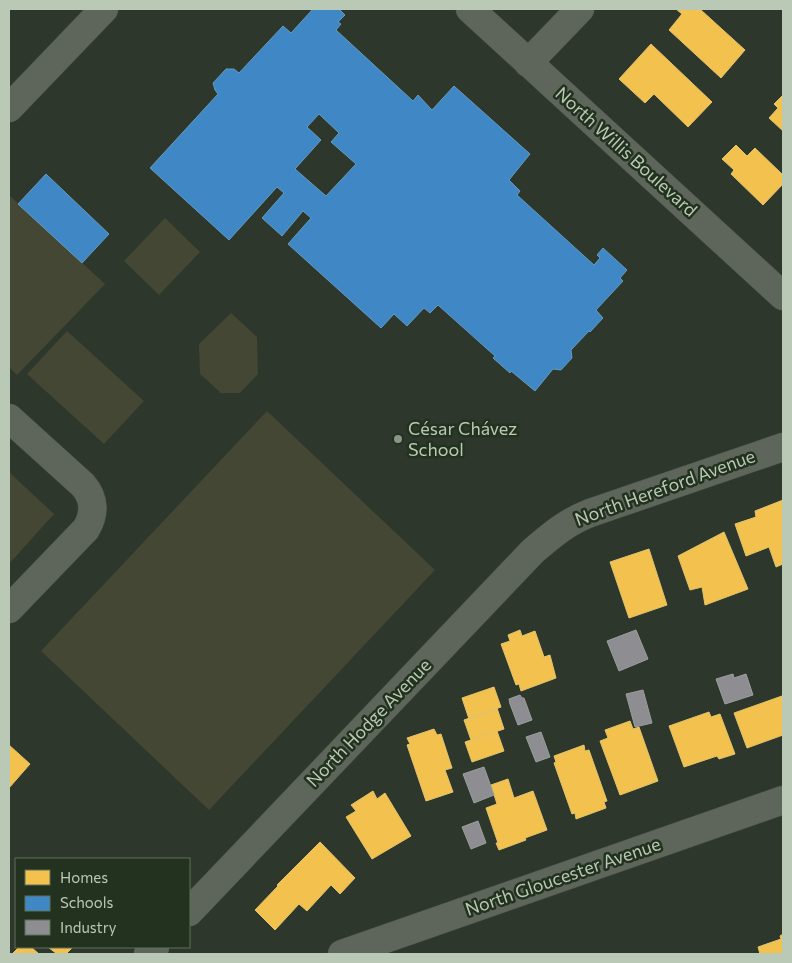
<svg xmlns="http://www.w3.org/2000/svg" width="792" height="963" font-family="Commissioner,sans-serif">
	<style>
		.green { fill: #444734 }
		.homes { fill: #f2c14e; stroke: #e1c36d }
		.schools { fill: #3f88c5; stroke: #649bc0; fill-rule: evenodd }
		.industry { fill: #8d8d92; stroke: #9a9f9d }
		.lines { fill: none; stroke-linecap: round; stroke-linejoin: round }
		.minor-casing { stroke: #4c5249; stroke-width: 29 }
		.minor { stroke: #5e665b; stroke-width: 28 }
		.poi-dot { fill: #899585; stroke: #23321f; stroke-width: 2 }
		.labels { text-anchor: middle; stroke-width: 5; stroke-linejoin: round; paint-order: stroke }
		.street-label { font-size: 18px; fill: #bac8b6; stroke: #23321f }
		.poi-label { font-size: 18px; fill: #bac8b6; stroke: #23321f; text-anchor: start }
	</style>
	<rect width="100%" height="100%" fill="#2e372b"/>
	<!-- green -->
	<path class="green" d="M9,195L105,284L17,375L9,367Z
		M165,218L200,252L159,295L124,261Z
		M231,313L257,337L258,374L240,393H221L200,374L199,344Z
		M67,331L144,401L104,444L27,374Z
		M267,411L435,570L209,810L41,651Z
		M9,472L54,514L9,564Z"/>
	<!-- homes -->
	<path class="homes" d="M676,9H703L701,10L745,50L721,78L669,30L682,14Z
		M651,44L712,102L688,127L654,94L645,103L619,79Z
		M783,95V131L769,118L778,108L774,104Z
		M736,145L747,156L755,148L783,175V184L763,205L731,174L734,170L722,159Z
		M783,500V564L776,567L769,547L746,556L735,524L756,517L755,511Z
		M724,532L748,589L705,605L702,587L690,590L678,556Z
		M649,549L667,605L629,618L610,562Z
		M520,630L522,636L535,631L544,657L550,655L556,678L521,691L519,684L516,685L501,644L510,641L508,635Z
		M494,687L501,707L469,719L462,698Z
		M782,696L783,699V735L747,748L734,713Z
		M497,708L504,729L471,740L464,720Z
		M709,712L711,717L720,714L735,754L719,759L717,756L684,767L669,726Z
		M630,721L633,729L639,727L658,781L620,795L600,741L608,738L605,730Z
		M434,729L437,735L441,734L452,768L445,770L453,792L426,801L407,745L410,744L407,738Z
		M497,731L504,751L472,762L465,742Z
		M9,745L30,764L9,788Z
		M584,745L585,751L589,750L607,801L604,802L606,808L576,819L575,813L572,814L554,763L556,762L554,756Z
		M508,779L514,798L533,791L547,830L525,838L526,840L499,850L496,843H498L486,808L497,804L491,785Z
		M373,791L377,799L385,793L411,836L372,859L346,817L356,811L351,805Z
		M320,842L355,878L340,894L331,885L307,911L299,904L275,930L255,910L278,886L277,885Z
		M783,934V954H760L758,947L781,939L780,936Z
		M19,947H31L39,954H12Z
		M48,947H73L66,954H57Z"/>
	<!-- schools -->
	<path class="schools" d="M313,9H339L345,15L338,22L341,24L336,30L413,101L418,95L432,110L454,86L530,154L509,180L520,191L517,195L594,265L600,258L597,255L603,248L627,270L620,278L623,281L596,310L603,318L590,332L589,331L571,350L572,358L561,370L553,369L535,391L511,371L510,373L493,358L495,356L438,305L430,313L424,308L407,326L394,314L381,328L288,244L311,218L303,211L282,236L262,218L284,193L277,187L229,240L150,168L218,94L215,90L213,83L226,69H234L239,73L283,26L291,33ZM319,114L339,133L331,142L356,164L326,196L295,169L321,140L307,127Z
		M46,174L109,234L82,263L18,204Z"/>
	<!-- industry -->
	<path class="industry" d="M636,630L648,659L619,671L607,641Z
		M733,674L734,678L746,674L753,695L725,704L716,679Z
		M643,690L652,723L635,727L626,694Z
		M520,695L522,698H524L532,720L518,725L510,704L509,699Z
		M541,732L550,757L536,762L526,737Z
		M484,767L494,795L474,803L463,774Z
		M478,821L486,843L471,849L462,827Z"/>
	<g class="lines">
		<defs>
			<path id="minor" d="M470,9L783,296
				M528,63L580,9
				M9,108L104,9
				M9,418L83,485C95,499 95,514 86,529L9,609
				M189,912L533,551C553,534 567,522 590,513L783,447
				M148,954L155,947
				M342,954L783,800"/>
		</defs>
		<!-- minor casing -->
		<use href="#minor" class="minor-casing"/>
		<!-- minor -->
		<use href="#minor" class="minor"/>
	</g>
	<!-- markers -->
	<circle class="poi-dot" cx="398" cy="439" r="5"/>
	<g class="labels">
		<!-- street labels -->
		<g class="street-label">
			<text transform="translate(626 152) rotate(42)" y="6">North Willis Boulevard</text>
			<text transform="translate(665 488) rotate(-20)" y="6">North Hereford Avenue</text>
			<text transform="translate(369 723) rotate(-46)" y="6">North Hodge Avenue</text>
			<text transform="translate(563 877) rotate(-19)" y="6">North Gloucester Avenue</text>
		</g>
		<!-- poi labels -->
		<g class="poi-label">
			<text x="408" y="435">César Chávez<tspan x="408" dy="21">School</tspan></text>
		</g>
	</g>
	<!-- border -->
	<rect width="792" height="963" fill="none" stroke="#bac8b6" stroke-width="20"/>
	<!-- legend -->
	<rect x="15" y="858" width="175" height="90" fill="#23321f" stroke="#5f6e5b"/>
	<rect x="25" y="870" width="25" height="15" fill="#f2c14e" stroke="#5f6e5b"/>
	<text x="60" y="883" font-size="15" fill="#bac8b6">Homes</text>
	<rect x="25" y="896" width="25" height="15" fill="#3f88c5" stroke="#5f6e5b"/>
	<text x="60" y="908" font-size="15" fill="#bac8b6">Schools</text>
	<rect x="25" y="920" width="25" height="15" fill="#8d8d92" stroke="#5f6e5b"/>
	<text x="60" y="933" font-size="15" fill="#bac8b6">Industry</text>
</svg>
